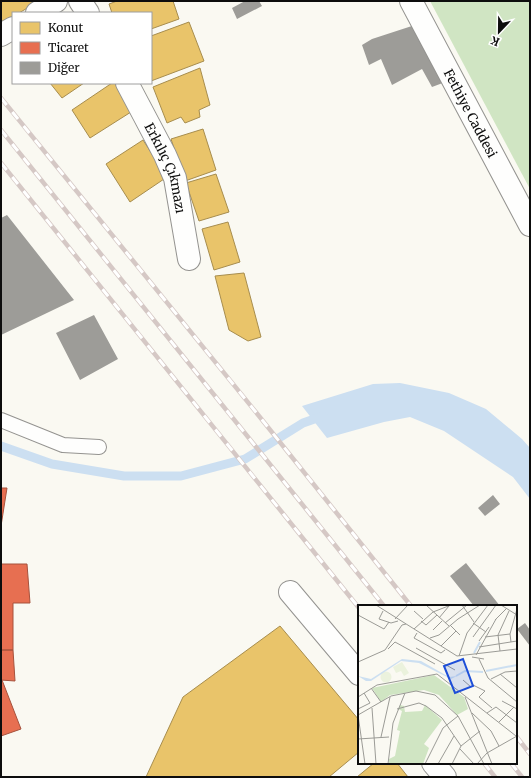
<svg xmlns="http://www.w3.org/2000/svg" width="531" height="778" font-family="Merriweather,serif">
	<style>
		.forest { fill: #d0e5c3 }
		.water { fill: #ccdff1 }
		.homes { fill: #e9c46a; stroke: #a78d4e }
		.shops { fill: #e76f51; stroke: #a6523d }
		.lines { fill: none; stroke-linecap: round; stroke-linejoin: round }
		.stream { stroke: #ccdff1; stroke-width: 9 }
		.building { fill: #9d9c98 }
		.service-casing { stroke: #949390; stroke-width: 16 }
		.minor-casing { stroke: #949390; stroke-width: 24 }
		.tertiary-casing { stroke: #949390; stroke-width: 24 }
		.service { stroke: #fefefd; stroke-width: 14 }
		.minor { stroke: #fefefd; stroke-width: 22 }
		.tertiary { stroke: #fefefd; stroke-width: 22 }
		.rail-casing { stroke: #d5c8c5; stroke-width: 4.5 }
		.rail { stroke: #fff; stroke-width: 3; stroke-dasharray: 9; stroke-linecap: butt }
		.labels { text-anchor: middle; stroke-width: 4; stroke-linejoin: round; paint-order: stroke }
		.street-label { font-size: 13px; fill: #0d0d0d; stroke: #fff }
		.inset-river { fill: none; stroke: #ccdff1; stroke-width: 2 }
		.inset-road { fill: none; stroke: #9b9b96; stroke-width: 1 }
		.view { fill: #1d4ed8; fill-opacity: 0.15; stroke: #1d4ed8; stroke-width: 2 }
		.inset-edge { fill: none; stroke: #0d0d0d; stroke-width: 2 }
	</style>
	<rect width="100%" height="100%" fill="#faf9f2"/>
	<!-- forest -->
	<path class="forest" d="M430,1H530V189Z"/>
	<!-- water -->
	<path class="water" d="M400,383L449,393L486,409L522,439L530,448V499L513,477L444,431L410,417L384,422L327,438L302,406L373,384Z"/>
	<!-- homes -->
	<path class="homes" d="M1,1H39L19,13H13V17L1,24Z
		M117,1H173L179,19L151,29V13H112L109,4Z
		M189,22L204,61L151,81V36Z
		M200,68L210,105L199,110L200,117L185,123L181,117L167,123L153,87Z
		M50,83H84L62,98Z
		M112,83H115L131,112L90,138L72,110Z
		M203,129L216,170L185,181L171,139Z
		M143,140L167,177L130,202L106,164Z
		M216,174L229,212L199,221L186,183Z
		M228,222L240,262L214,270L202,229Z
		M244,273L261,337L248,341L229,330L215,276Z
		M280,626L359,720V752L329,777H146L183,697Z
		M374,763H397L408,777H357Z"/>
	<!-- shops -->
	<path class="shops" d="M1,488H7L1,526Z
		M1,564H27L30,603H13V650H1Z
		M1,650H13L15,681L1,680Z
		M1,680H2L21,729L1,736Z"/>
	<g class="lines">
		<!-- stream -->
		<path class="stream" d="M1,446L52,464L124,476H181L245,459L303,423L323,416"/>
	</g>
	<!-- building -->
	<path class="building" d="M245,1H259L262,6L237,19L232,8Z
		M418,24L448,81L432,87L422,69L392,85L381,59L369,65L362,45L372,39Z
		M7,215L74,300L1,335V218Z
		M94,315L118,359L80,380L56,333Z
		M493,495L500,504L485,516L478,508Z
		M466,563L500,606H474L450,576Z
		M525,623L530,630V646L517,629Z"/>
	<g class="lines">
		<defs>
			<path id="service" d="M1,420L63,445L99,447"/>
			<g id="minor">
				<path d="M80,1L88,13"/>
				<path d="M37,13L56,1"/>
				<path d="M1,35L13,28"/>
				<path id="s1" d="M127,83L165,155L175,178L189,259"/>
				<path d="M290,592L359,674"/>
				<path d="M433,763L445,777"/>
			</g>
			<g id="tertiary">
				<path id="s2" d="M411,1L530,225"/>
			</g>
		</defs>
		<!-- service casing -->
		<use href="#service" class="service-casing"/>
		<!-- minor casing -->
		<use href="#minor" class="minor-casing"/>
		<!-- tertiary casing -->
		<use href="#tertiary" class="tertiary-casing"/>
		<!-- service -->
		<use href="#service" class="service"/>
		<!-- minor -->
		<use href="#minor" class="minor"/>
		<!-- tertiary -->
		<use href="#tertiary" class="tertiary"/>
		<defs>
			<path id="rail" d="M1,98L259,416L411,606
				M1,130L384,606
				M1,163L359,608
				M516,736L530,754
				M484,763L495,777
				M511,763L522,777"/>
		</defs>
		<!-- rail casing -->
		<use href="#rail" class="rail-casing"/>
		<!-- rail -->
		<use href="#rail" class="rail"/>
	</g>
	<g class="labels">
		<!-- street labels -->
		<g class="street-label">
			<text dy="5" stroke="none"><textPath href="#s2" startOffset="127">Fethiye Caddesi</textPath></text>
			<text dy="5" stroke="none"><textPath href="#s1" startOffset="94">Erkılıç Çıkmazı</textPath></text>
		</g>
	</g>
	<!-- overview -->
	<g transform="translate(358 605)">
		<rect width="159" height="159" fill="#faf9f2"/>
		<path d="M76,70L106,92L110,104L99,110L81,90L66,85L32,90L23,97L14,83ZM42,100L46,101L47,107L64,106L67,100L84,115L66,139L71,143L65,159H31V154L37,151L42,126L39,125L44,106L40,104Z" fill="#d0e5c3"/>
		<path d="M44,57L51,68L46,71L43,66L38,68L35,62ZM22.5 72a5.5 5.5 0 1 1 11 0a5.5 5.5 0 1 1-11 0Z" fill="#ebf2dd"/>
		<path d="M44,54L63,56L91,72L99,71L93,74L61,58L43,56L13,76H8L0,71L13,74Z" fill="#ccdff1"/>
		<path class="inset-river" d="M116,48L122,37M128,66L159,60M98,71L107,66L125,67"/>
		<path class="inset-road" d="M18,0L99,51L159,44M68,0L91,21M104,0L116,17M143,0L159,10M25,6L21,14L33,18L40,16M56,6L65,14M0,10L26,24L31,17M81,13L91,1M37,14L50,0M137,15L148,4M63,16L68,20L79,10M87,18L109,0M115,18L128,27M92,20L102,30M56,24L75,7L93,0M75,25L84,16M59,28L56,33L83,48L87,45M115,32L138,0M127,32L152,29M72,33L81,30L100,14L122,0M121,36L131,22M153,37L152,29L159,4M83,41L98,26M121,42L159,36M58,43L97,65M30,44L37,37L77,59M142,46L140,30L151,6M118,50L138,14M101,51L109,28L130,0M114,52L126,54M121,54L130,73L159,97M0,57L27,45L44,20L48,19M142,69L159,83M133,74L147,67L159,66M105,75L113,82L115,80L127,86L121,92L134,103M13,83L23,97M0,92L19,80L79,69L158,131M107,92L134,159M144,96L159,104M14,103L18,159M0,104L12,98L6,88M39,104L61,98L68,101L84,113L103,141M114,108L133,126L141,141M129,108L138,102L159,118M0,110L33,91L58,86L77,90L100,111L126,159M0,110L7,159M141,117L156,102M23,132L32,92M0,134L31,132M102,144L116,159M30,159L35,118L47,88M67,159L85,123L100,111M80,159L96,131M94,159L103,141L122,126M119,159L129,148L159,131"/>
		<path class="view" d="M105,54L115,81L97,88L86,61Z"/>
		<rect width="159" height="159" class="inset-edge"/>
	</g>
	<!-- border -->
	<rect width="531" height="778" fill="none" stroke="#0d0d0d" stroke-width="4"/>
	<!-- legend -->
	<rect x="12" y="12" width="140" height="72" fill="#ffffff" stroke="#9e9e9e"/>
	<rect x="20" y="22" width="20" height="12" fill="#e9c46a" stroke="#9e9e9e"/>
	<text x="48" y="32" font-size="12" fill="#0d0d0d">Konut</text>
	<rect x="20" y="42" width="20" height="12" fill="#e76f51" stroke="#9e9e9e"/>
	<text x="48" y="52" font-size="12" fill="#0d0d0d">Ticaret</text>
	<rect x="20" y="62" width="20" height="12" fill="#9d9c98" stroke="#9e9e9e"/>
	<text x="48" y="72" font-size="12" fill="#0d0d0d">Diğer</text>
	<!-- north arrow -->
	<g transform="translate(499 32) rotate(202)" stroke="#ffffff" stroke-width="3" paint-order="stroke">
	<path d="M0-3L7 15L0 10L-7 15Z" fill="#0d0d0d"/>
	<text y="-6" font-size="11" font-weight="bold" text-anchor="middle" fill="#0d0d0d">K</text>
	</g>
</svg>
